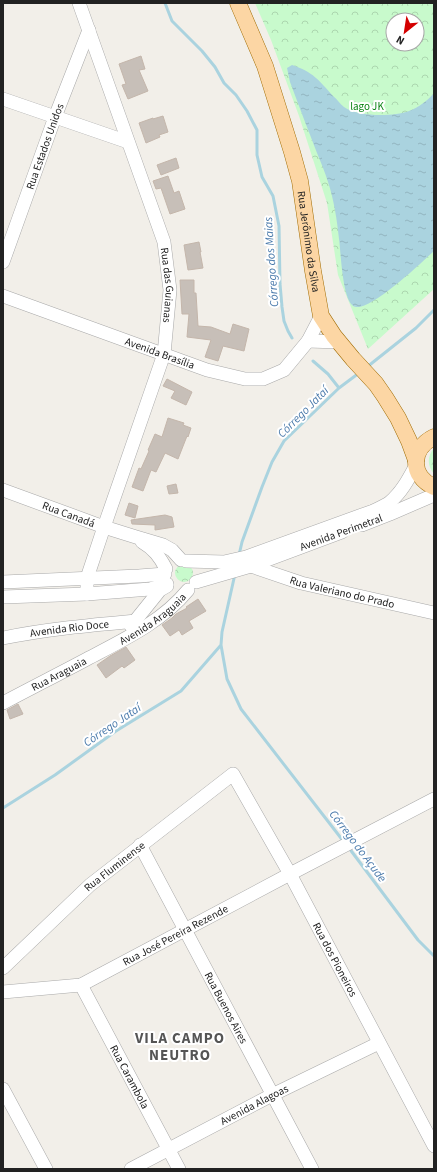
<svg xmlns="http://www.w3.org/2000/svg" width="437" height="1172" font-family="'Source Sans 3',sans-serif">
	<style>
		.park { fill: url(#park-crowns); fill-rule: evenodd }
		.water { fill: url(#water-ripples) }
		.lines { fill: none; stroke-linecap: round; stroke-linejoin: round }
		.stream { stroke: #aad3df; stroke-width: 3 }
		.building { fill: #c7bfb8; stroke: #c4b6ab }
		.minor-casing { stroke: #a9a9a9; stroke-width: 14 }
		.major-casing { stroke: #a06b00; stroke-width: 17 }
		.minor { stroke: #fff; stroke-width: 13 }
		.major { stroke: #fcd6a4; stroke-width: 16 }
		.labels { text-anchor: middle; stroke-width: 4; stroke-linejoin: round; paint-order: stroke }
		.park-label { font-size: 11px; fill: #0c8416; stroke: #fff }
		.street-label { font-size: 11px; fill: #222; stroke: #fff }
		.water-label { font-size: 12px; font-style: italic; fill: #4a7aab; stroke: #fff }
		.district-label { font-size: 15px; font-weight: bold; letter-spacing: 1px; fill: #555; stroke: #fff }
	</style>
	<defs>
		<pattern id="park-crowns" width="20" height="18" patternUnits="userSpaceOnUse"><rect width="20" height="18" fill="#c8facc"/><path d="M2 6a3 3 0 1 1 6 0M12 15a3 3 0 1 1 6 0" fill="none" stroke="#acd6af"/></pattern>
		<pattern id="water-ripples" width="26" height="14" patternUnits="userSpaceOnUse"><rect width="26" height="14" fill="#aad3df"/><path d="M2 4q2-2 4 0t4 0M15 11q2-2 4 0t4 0" fill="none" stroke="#92b5bf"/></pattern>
	</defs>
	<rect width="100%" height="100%" fill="#f2efe9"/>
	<!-- park -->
	<path class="park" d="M255,3H434V289L368,349L338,275L327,203L299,116L271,40ZM393,20H417V44H393Z
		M434,448V474C427,465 427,457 434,448Z
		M175 573a9 9 0 1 1 18 0a9 9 0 1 1-18 0Z"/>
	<!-- water -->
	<path class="water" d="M292,65C313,72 319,80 333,96C337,99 340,104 344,107C358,117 393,117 409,111C419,107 427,101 434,93V251C421,263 373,309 356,307C342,306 341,251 339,239C337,220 334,200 328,182C325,172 321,163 317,153C308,130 299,106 290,82L287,68Z"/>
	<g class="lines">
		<!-- stream -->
		<path class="stream" d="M165,3L172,21L202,51L215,67L224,83L236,95L247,111L257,130V155L262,177L273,196L279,226L280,284L282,307L284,321L288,331L292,338
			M313,361L328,374L339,388
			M367,367L416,328L434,310
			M239,555L242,542L262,487L272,462L284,441L339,388L359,373
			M235,574L222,632L221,645L227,679L241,709L344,842
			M3,808L55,775L116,731L181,691L221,645
			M349,848L418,940L434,956"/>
	</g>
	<!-- building -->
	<path class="building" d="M141,56L145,69L139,70L148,91L128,99L122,85L126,84L119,64Z
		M163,116L168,132L159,135L160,137L146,143L139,123L153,118V119Z
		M176,158L179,168L161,175L157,165Z
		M168,176L174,193L179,191L185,209L170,214L161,188L156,189L153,181Z
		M199,242L201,252H200L203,268L188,270L184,245Z
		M180,280H194V293H196L198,326L211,327L230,334L233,324L249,329L244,351L223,346L218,361L205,357L211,340L187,337L189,314H182Z
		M167,379L192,392L186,405L171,398L175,391L163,386Z
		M168,418L184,423L183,425L191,428L188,437L187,436L178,459L165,453L156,472L151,470L143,491L132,487L139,468L141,469L149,451L148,450L155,434L162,437Z
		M176,484L178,493L169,494L167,486Z
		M129,503L138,506L135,518L125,515Z
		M165,515L172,517L174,527L155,530V525L132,524L131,520Z
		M198,599L206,611L189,621L193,628L182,635L179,630L170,636L162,625L172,618L176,614L187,608L186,607Z
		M126,647L135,660L124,668L122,666L106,678L97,665L110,656Z
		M18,704L23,714L10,719L7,710Z"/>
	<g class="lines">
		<defs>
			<g id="minor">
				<path id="s1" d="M79,3L164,242L170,290L164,354L104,527L87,578V594"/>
				<path d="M3,99L128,142"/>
				<path id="s2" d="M3,262L55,117L89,30"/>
				<path id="s3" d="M3,296L207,370L245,379H263L284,370L308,341L321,316"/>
				<path d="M308,341L339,342"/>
				<path id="s4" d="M3,490L104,527L136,537L163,545L172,550L181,560"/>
				<path d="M362,525L390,514L434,495"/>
				<path d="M142,542C154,549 160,557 166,569"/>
				<path d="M186,561L224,562L246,557L373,511C379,508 385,506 390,502C402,492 409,478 416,465"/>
				<path id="s5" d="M251,566L301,583L434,613"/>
				<path d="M3,582L139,576L165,574"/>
				<path d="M196,582L251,566L342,532"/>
				<path d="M3,597L87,594L150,589L167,584"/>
				<path d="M131,626L160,590L167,586"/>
				<path id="s6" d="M3,638C47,629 92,625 136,621"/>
				<path id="s7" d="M3,703C31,688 59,674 87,659C123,640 162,622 188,590"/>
				<path id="s8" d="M140,845L312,1169"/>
				<path id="s9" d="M3,968L90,885L233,774L290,874L434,1146"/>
				<path id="s10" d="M81,985L179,1169"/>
				<path id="s11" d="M3,992L81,985L290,874L434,799"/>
				<path d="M3,1089L46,1169"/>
				<path id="s12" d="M131,1169L272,1095L379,1043"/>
			</g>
			<g id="major">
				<path id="s13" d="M238,3L265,66L292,152L300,181L313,271L321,316L334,336L353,359L376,384L385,397L398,418L409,441L416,460"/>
				<path d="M434,437C410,449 410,476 434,487"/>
			</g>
		</defs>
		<!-- minor casing -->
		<use href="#minor" class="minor-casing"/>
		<!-- major casing -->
		<use href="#major" class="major-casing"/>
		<!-- minor -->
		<use href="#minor" class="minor"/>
		<!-- major -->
		<use href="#major" class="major"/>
	</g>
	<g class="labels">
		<!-- park labels -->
		<g class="park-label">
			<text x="367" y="110">lago JK</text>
		</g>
		<!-- street labels -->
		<g class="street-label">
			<text dy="4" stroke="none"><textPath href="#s2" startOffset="123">Rua Estados Unidos</textPath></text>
			<text dy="4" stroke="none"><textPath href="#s13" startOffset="250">Rua Jerônimo da Silva</textPath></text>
			<text dy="4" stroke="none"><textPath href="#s1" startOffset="297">Rua das Guianas</textPath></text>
			<text dy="4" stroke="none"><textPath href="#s3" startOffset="167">Avenida Brasília</textPath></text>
			<text dy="4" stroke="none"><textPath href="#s4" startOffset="70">Rua Canadá</textPath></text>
			<text transform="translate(341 532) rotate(-20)" y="4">Avenida Perimetral</text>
			<text dy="4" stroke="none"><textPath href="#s5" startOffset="95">Rua Valeriano do Prado</textPath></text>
			<text dy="4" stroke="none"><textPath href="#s7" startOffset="172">Avenida Araguaia</textPath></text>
			<text dy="4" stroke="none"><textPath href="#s6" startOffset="67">Avenida Rio Doce</textPath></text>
			<text dy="4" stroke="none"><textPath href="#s7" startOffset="63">Rua Araguaia</textPath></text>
			<text dy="4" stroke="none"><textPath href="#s9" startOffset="151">Rua Fluminense</textPath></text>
			<text dy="4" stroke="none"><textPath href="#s11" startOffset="185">Rua José Pereira Rezende</textPath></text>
			<text dy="4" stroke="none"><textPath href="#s9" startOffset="513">Rua dos Pioneiros</textPath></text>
			<text dy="4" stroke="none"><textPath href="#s8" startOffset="184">Rua Buenos Aires</textPath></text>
			<text dy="4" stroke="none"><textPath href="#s10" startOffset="104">Rua Carambola</textPath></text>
			<text dy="4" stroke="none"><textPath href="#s12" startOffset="139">Avenida Alagoas</textPath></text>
		</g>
		<!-- water labels -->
		<g class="water-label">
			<text transform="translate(271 262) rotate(-94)" y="4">Córrego dos Maias</text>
			<text transform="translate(303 412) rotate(-45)" y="4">Córrego Jataí</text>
			<text transform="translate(112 725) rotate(-34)" y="4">Córrego Jataí</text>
			<text transform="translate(358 846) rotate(53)" y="4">Córrego do Açude</text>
		</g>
		<!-- district labels -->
		<g class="district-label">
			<text x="180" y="1043">VILA CAMPO<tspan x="180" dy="17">NEUTRO</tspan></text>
		</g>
	</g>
	<!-- border -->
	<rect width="437" height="1172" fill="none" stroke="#222222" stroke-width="8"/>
	<!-- north arrow -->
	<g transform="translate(405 32) rotate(210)"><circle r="19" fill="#ffffff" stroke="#a7a7a7"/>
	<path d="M0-3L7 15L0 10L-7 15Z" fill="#d40000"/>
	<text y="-6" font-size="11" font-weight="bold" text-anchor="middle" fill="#222222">N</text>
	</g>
</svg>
